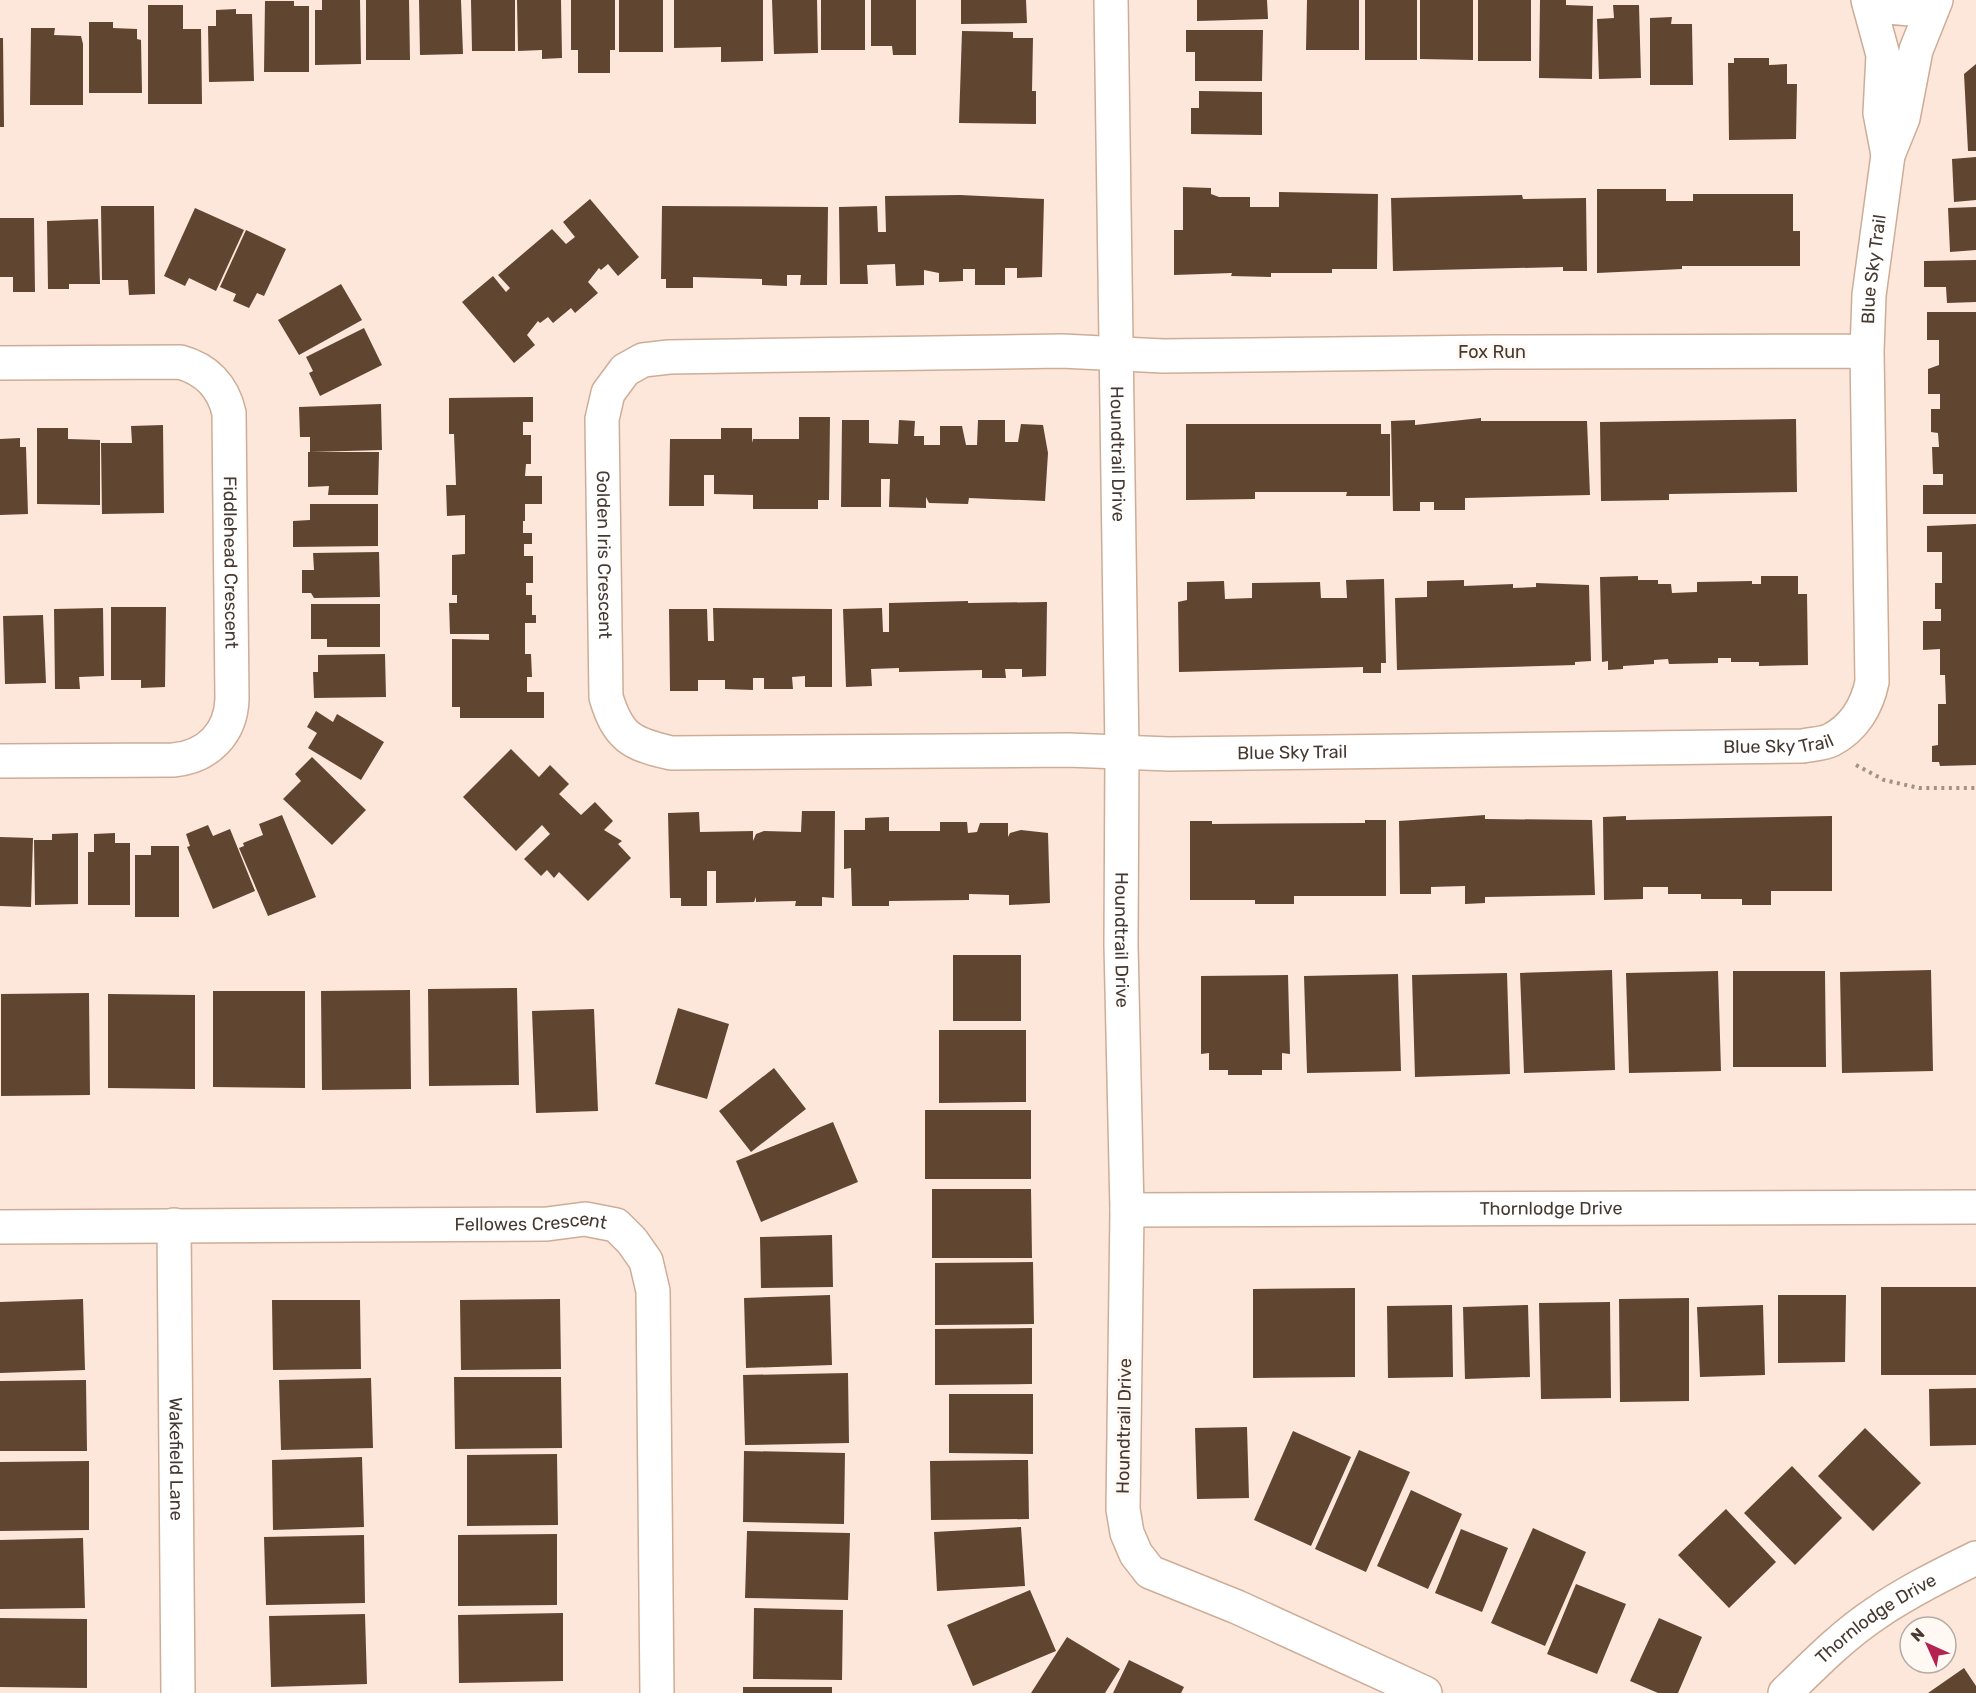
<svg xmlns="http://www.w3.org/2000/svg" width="1976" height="1693" font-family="Rubik,sans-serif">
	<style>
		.building { fill: #604531 }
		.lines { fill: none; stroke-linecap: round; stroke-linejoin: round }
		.minor-casing { stroke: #cdad97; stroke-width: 36 }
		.path { stroke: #a29186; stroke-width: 4; stroke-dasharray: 3 4.5; stroke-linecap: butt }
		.minor { stroke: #fff; stroke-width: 33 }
		.labels { text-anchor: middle; stroke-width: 6; stroke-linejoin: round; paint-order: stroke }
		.street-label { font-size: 18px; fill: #463930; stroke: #fff8f3 }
	</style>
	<rect width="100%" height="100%" fill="#fce7da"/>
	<!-- building -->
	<path class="building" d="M322,0H360L361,64L315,65V10H322Z
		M366,0H409L410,60H366Z
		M419,0H461L463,54L420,55Z
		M471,0H515V51H472Z
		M517,0H561L562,58L542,59V50L518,51Z
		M571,0H615V50H610V73H578V50H571Z
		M619,0H663V52H619Z
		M674,0H763V61L721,62V47L674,48Z
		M772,0H817L818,53L774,54Z
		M821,0H865V50H821Z
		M871,0H916V55H893L892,46H871Z
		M961,0H1026L1027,23L961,24Z
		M1197,0H1267L1268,19L1197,21Z
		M1307,0H1359V50H1306Z
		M1365,0H1417V60H1365Z
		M1420,0H1473V60L1420,59Z
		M1478,0H1531V61H1478Z
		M1540,0H1566V5L1593,6L1592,79L1539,78Z
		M265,1H294V6H309V72H264Z
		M148,5H183V29H201L202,104H148Z
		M1613,5H1639L1641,78L1599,79L1597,19L1614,18Z
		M236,9V14H252L254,81L209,82L208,26H216V10Z
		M1672,17L1671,24H1692L1693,85H1650V18Z
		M89,22H113V28L137,29V39L141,40L142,93H89Z
		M31,28H55L54,35L81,36L83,44V105H30Z
		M1186,30H1263L1262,81H1195V52H1186Z
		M962,31L1013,32V38H1033L1032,91H1036V124L959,123Z
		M0,38H3L4,127H0Z
		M1734,58H1769V65L1787,64V84H1797L1796,139L1729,140L1728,63H1734Z
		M1976,64V151H1968L1964,74Z
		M1199,91L1262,92V135L1191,134V108H1199Z
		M1976,157V200L1954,202L1952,159Z
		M1183,187L1211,188V194L1219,197H1250V207H1279V192L1378,194L1377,269H1332V273H1271V277L1231,276L1232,273L1174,275V230H1183Z
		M1597,189H1666V201H1693V194H1793V231H1800V266H1682V269L1597,273Z
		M960,195L1044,199L1042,277L1017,278V268H1005V285H975V269H963V281L939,282V273L924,270V285L896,286L895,264L867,265L868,284H840L839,207L877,206L878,232H886L885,196Z
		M1522,195L1523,199L1586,198L1587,271H1563V267L1393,271L1391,198Z
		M590,199L639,257L618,276L608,264L601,270L599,268L588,282L598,293L575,313L571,308L553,323L548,317L540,323L538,321L527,335L535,345L514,363L462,302L493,276L506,292L510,288L498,275L552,229L566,244L575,237L563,222Z
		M101,206H154L155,294L129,295L128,280H102Z
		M662,206L828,207L827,285H800L801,275H787V286L762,285V279L693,277V288H666V279H661Z
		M1976,207V250L1950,252L1948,208Z
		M195,208L244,230L216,291L189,278L185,286L164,276Z
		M0,218H34L35,292H13V277H0Z
		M98,219L100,284H69V289H48L47,221Z
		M246,230L286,249L264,296L257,293L249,308L233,301L236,294L220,287Z
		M1976,260V302L1947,303L1946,287H1924V261Z
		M341,284L362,320L299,355L278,320Z
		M1927,312H1976V514H1923V485H1943V474H1933L1932,447H1939L1938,433L1931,432V409H1940V394H1928V369L1939,365V340H1927Z
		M364,328L382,365L320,396L309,373L313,371L306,357Z
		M533,397V422H523V435H531V464H526L525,476H542V504H525V521H523V533H532V544H524V556H533V583H526V595H532V615H536V623H525V654H531L532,677H527V692H544V718H460V707H452V639L489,640V634H450L449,603H457V595H452V555L465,554V515L447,516L446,485H456L454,434H449V398Z
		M381,404L382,450L310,452V437H300L299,407Z
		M799,417H830L829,500H818V509H753V495L714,494V475H704V506H669L670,439H721V428H752V443L753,439H799Z
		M1481,418V421H1587L1590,495L1465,498V510H1434V502H1420V511H1393L1391,421L1415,420V425Z
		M1796,419L1797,492L1669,494V500L1601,501L1600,422Z
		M842,420H869V443L898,444L899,420L915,421L914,436H924V445H940V426H962L966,445H977L978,420H1005V442H1018L1021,424L1043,425L1048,453L1045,501L969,498L968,504L929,503L926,497V508L889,507L890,479H881V507H841Z
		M1186,424H1381V434H1390V496H1346L1347,492H1255V499L1186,500Z
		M163,425L164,513L102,514L101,443H132L131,426Z
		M37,428H68V439L100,440V505L37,504Z
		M20,438V447H26L28,514L0,515V439Z
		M308,452H379L378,495H328L329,486L308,487Z
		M310,504H378V546L293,547V521L310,520Z
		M1976,524V765L1940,766L1939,762H1932V746L1938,745V704H1946L1945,675H1940V649L1923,650V621H1941V609H1935V583H1942V552H1927V526Z
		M379,552L380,597L314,598L311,593H302V570H314L313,553Z
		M1638,576V580H1658V584H1671L1672,593L1697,592V582L1752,581V584H1761V576H1798V594H1807L1808,665L1759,666V662H1731V658H1718V663L1669,664L1668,659L1654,660V664L1623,666V669L1608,670V661L1602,662L1600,577Z
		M1384,579L1386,663H1381V673H1363V667L1179,672L1178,602L1187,600V582L1224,581L1225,599L1252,598V583L1320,582L1321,598H1347L1346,580Z
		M1464,580V586L1513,584V588L1536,587V583L1589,585L1591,661L1575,662V665L1397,670L1395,598L1427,597V581Z
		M968,601V603L1047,602L1046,676L1022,677V669H1005L1006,678H982V670L899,672V668L871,669L872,686L846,687L843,609L882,608L883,632H889V603Z
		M311,604H380V647H327V639H311Z
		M111,607H166L165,687L141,688V680H111Z
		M103,608L104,676L79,677L80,689H55L54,609Z
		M713,608L832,609V687H805V676L792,677L793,689H764V678H753V690L725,689V680H698V691H670L669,609H707L708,641H714Z
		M43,615L46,683L5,684L3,616Z
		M385,654L386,697L314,698L313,672H318V655Z
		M316,711L333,722L337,714L384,742L361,780L308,748L317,733L307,727Z
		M511,749L539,777L550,765L569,784L559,794L581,815L595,802L613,821L604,830L622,841L618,844L631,858L588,901L559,872L554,878L547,870L541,876L524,859L550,834L542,825L516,851L463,797Z
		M312,757L366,810L332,845L283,799L301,781L295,774Z
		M802,811H835L834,898L822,897V906H795L796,901L756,902V897L754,902L716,903V871H707V906H681V898H670L668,813L699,812L700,832L753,831V841L756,834L764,831L801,832Z
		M282,815L316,897L268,916L239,848L244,846L243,843L263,835L259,824Z
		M1485,815V819L1592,820L1595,895L1485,897V903L1465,904V886L1431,887V894H1400L1399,821Z
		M1626,816V820L1832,816V891H1771V905H1742V899H1701V894H1668V887H1643V899L1604,900L1603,817Z
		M889,817V831H940V822H967L968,833L977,832L980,823H1008V837L1010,833L1021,830L1048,833L1050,903L1009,905V895L969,894V900L889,901V906H852L851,868L844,869V830H865V818Z
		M1365,820H1386V896H1294V904H1255V900H1190V821H1212V824L1365,823Z
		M208,825L213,836L230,829L255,891L213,909L187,847L190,846L186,834Z
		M78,833V904L35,905L34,840H52V834Z
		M115,833V843H130V905H88V852H94V834Z
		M0,837L33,838L31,907L0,906Z
		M151,846H179V917H135V855H151Z
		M953,955H1021V1021H953Z
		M1612,970L1615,1070L1524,1073L1520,973Z
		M1931,970L1933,1071L1842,1073L1840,972Z
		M1718,971L1721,1071L1629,1073L1626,973Z
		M1733,971H1825L1826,1067H1733Z
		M1507,973L1510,1074L1415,1077L1412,975Z
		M1398,974L1401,1071L1307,1073L1304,976Z
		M1288,975L1290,1054L1282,1053V1070H1262V1075H1228V1070H1209V1053L1201,1054V976Z
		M517,988L519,1085L429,1086L428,989Z
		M410,990L411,1089L322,1090L321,991Z
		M213,991H305V1088L213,1087Z
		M89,993L90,1095L1,1096V994Z
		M108,994L195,995V1089L108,1088Z
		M678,1008L729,1024L707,1099L655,1084Z
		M594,1009L598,1111L536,1113L532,1011Z
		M939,1030H1026V1102L939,1103Z
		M774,1068L806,1109L751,1152L719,1111Z
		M925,1110H1031V1179H925Z
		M833,1122L858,1182L761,1222L736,1161Z
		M932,1189H1031L1032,1258H932Z
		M832,1235L833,1287L761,1288L760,1237Z
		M1033,1262L1034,1324L935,1325V1263Z
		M1881,1287H1976V1375H1881Z
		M1355,1288V1377L1253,1378V1289Z
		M830,1295L832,1365L746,1368L744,1298Z
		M1778,1295H1846L1845,1362L1778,1363Z
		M1689,1298V1401L1620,1402L1619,1299Z
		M83,1299L85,1370L0,1373V1302Z
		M560,1299L561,1369L461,1370L460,1300Z
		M272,1300H360L361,1369L273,1370Z
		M1610,1302L1611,1398L1541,1399L1539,1303Z
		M1452,1305L1453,1377L1388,1378L1387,1306Z
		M1528,1305L1530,1377L1465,1379L1463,1307Z
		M1763,1305L1765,1375L1700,1377L1697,1307Z
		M1032,1328V1384L935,1385V1329Z
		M848,1373L849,1443L745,1445L743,1375Z
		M454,1377H561L562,1448L455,1449Z
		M371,1378L373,1448L281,1450L279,1380Z
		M86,1380L87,1451H0V1381Z
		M1976,1388V1445L1930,1446L1929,1389Z
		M949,1394H1033V1454L949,1453Z
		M1247,1427L1249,1498L1197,1499L1195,1428Z
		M1865,1428L1921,1483L1873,1531L1818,1476Z
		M1293,1431L1351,1457L1311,1546L1254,1520Z
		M1359,1450L1410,1472L1366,1572L1315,1549Z
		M744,1451L845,1453L844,1524L743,1522Z
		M557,1454L558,1525L467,1526V1455Z
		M362,1457L364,1527L273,1530L272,1460Z
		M1028,1460L1029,1519L931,1520L930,1461Z
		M89,1461V1530L0,1531V1462Z
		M1792,1466L1842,1518L1795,1565L1744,1513Z
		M1411,1490L1462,1514L1428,1589L1377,1566Z
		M1726,1509L1776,1562L1729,1608L1678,1555Z
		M1021,1527L1025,1586L937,1591L934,1532Z
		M1533,1528L1586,1552L1545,1646L1491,1623Z
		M1461,1529L1508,1548L1482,1612L1435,1593Z
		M747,1531L850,1533L848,1600L745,1598Z
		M557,1534V1605L458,1606V1535Z
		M364,1535L365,1603L266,1605L264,1537Z
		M83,1538L85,1608L0,1609V1540Z
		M1576,1584L1626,1604L1597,1674L1547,1654Z
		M1030,1590L1056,1651L973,1686L947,1625Z
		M754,1608L843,1610L842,1680L753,1679Z
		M563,1613V1681L459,1683L458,1615Z
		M365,1614L367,1684L271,1687L269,1616Z
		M0,1618L87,1619V1688L0,1687Z
		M1659,1618L1702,1637L1678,1693H1658L1630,1681Z
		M1067,1637L1120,1669L1105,1693H1031Z
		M1129,1660L1184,1687L1181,1693H1113Z
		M1964,1668L1976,1686V1693H1928Z
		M743,1687H832V1693H743Z"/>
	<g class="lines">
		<defs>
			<g id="minor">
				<path id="s1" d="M1111,0L1122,752L1121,945L1127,1210L1123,1509L1127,1533L1136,1554L1150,1572L1237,1607L1425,1693"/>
				<path d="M1868,0L1883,55L1880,113L1888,155"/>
				<path d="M1873,0C1893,11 1915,12 1935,0"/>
				<path id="s2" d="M1867,351L1494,352L1163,356L1062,351L669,357L643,360L625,370L608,393L602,419L606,697C618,737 631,744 671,753L1068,750L1169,754L1803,746C1811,744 1823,744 1831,740C1854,728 1867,706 1872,682L1867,351L1869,295L1888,155L1903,118L1916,50L1936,0"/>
				<path id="s3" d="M0,363L180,362C206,369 223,386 229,413L232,699C231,733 208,757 173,760L0,761"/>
				<path id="s4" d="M1127,1210L1976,1207"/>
				<path id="s5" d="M174,1225L178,1693"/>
				<path id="s6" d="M0,1227L547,1224L585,1219L616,1225L632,1241L646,1261L653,1291L657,1693"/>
				<path id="s7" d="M1785,1693C1814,1665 1842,1636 1875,1614C1907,1592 1941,1575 1976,1558"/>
			</g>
		</defs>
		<!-- minor casing -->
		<use href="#minor" class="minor-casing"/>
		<!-- path -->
		<path class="path" d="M1856,765L1884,780L1919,788H1976"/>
		<!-- minor -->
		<use href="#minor" class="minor"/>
	</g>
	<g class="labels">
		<!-- street labels -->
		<g class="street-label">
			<text dy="6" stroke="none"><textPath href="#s2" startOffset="3318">Blue Sky Trail</textPath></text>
			<text x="1492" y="358">Fox Run</text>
			<text dy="6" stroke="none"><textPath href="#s1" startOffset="454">Houndtrail Drive</textPath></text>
			<text dy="6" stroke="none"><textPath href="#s2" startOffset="1436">Golden Iris Crescent</textPath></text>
			<text dy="6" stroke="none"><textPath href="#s3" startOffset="404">Fiddlehead Crescent</textPath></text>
			<text dy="6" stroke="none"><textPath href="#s2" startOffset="2778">Blue Sky Trail</textPath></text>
			<text dy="6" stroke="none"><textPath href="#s2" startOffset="2292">Blue Sky Trail</textPath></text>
			<text dy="6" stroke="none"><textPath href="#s1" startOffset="940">Houndtrail Drive</textPath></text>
			<text dy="6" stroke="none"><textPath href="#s4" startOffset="424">Thornlodge Drive</textPath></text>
			<text dy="6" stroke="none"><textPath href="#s6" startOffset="531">Fellowes Crescent</textPath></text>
			<text transform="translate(1124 1426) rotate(-89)" y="6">Houndtrail Drive</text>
			<text dy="6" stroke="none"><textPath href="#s5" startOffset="234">Wakefield Lane</textPath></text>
			<text dy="6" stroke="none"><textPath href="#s7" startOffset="118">Thornlodge Drive</textPath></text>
		</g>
	</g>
	<!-- north arrow -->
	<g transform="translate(1928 1645) rotate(315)"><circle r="28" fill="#fff8f3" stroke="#b5aca5" stroke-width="1.5"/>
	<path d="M0-4.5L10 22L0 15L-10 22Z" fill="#b32250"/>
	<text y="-9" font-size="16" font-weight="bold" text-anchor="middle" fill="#463930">N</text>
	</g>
</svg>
